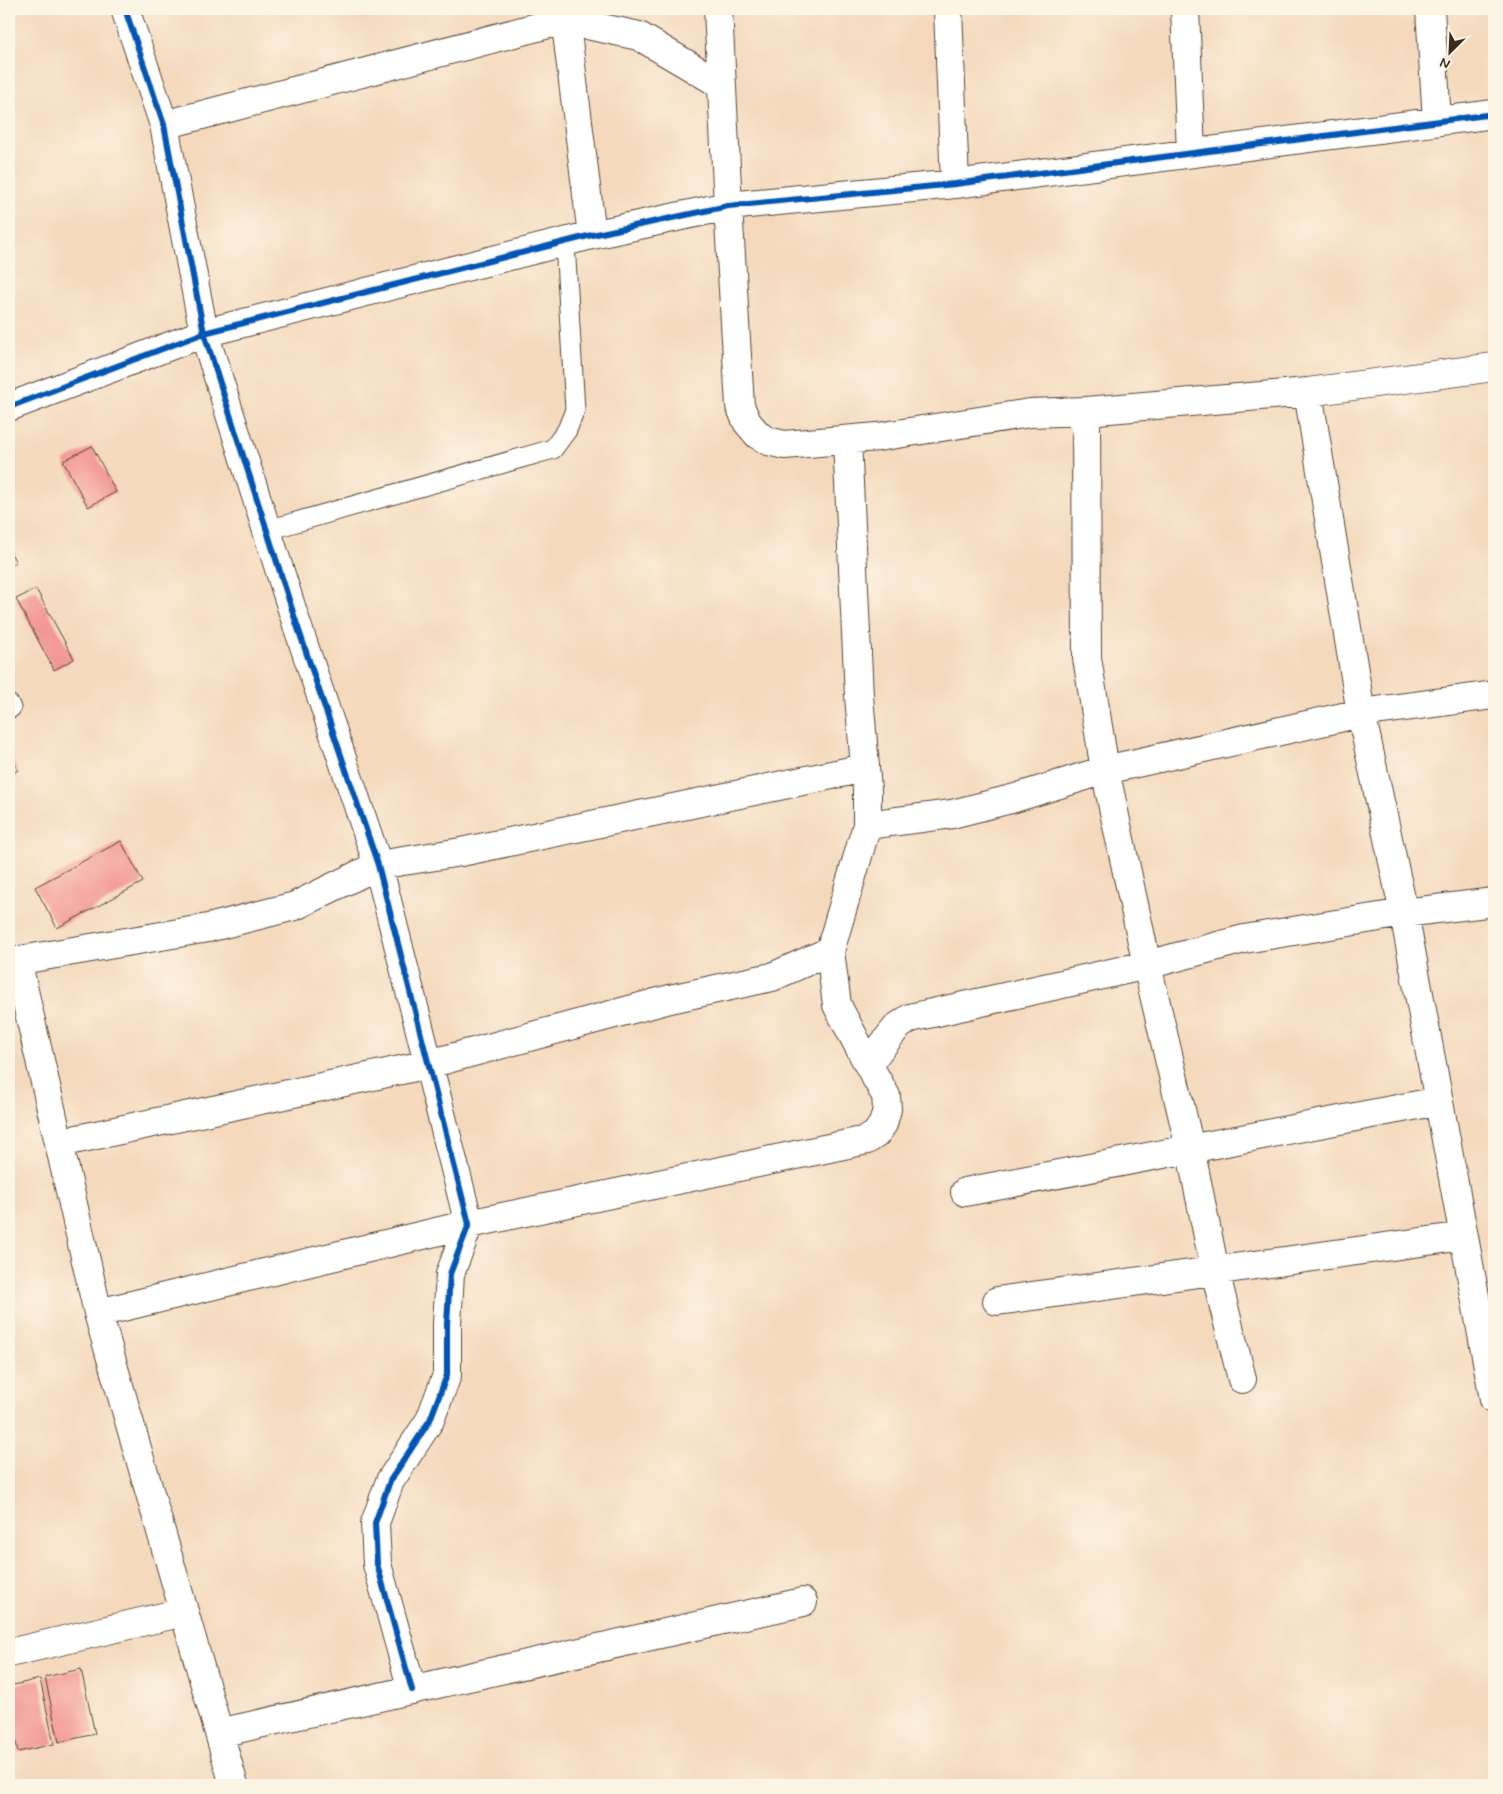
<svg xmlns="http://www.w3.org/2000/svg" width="1503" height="1794" font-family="Mynerve,sans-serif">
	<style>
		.building { fill: #f39994 }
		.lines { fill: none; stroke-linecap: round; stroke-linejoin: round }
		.lane-casing { stroke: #574436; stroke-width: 21 }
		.street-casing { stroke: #574436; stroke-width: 30 }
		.lane { stroke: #fff; stroke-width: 19 }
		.street { stroke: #fff; stroke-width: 28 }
		.cycleway-casing { stroke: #fcf5e5; stroke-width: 9 }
		.cycleway { stroke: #0057b8; stroke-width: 6 }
	</style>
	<rect width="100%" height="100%" fill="#fcf5e5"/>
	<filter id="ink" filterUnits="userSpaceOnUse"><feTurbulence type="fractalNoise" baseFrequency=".02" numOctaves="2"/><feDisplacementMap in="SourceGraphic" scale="10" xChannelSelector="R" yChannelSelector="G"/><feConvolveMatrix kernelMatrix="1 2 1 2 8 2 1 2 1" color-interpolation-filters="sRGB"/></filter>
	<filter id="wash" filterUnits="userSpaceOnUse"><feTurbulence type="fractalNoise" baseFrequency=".0096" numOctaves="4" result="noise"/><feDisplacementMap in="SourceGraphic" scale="20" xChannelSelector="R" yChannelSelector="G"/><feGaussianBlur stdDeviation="1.12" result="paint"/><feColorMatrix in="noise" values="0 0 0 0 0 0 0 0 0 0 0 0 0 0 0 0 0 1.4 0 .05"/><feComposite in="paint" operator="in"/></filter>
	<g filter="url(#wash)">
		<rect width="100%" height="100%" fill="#f4d9bc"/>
		<g id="blocks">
			<!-- building -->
			<path class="building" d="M92,446L116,492L88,507L63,461Z
				M9,550L16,562L9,566Z
				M36,589L74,659L54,670L16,599Z
				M9,754L18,770L9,776Z
				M121,841L143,882L57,928L35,887Z
				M81,1669L95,1734L59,1742L45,1677Z
				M40,1679L54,1744L18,1752L9,1710V1686Z"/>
		</g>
	</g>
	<g filter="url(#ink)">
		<use href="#blocks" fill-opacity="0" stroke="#574436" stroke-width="1"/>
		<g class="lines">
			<defs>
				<path id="lane" d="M268,530L553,449L567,430L575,410L565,243
					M9,704L11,708"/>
				<path id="street" d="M125,9L164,125L204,333L297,625L378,865L469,1224L450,1274L447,1324V1375L430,1420L390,1481L375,1523L377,1564L412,1690
					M564,9L592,235
					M718,9L728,206L740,406L747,422L758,435L768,441L784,445L878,437L1030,413L1086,411L1308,392L1494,367
					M948,9L955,184
					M1185,9L1191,153
					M1430,9L1437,121
					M164,125L564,20L639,36L722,85
					M1308,392L1361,713L1404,913L1494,1399
					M9,407L204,333L592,235L728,206L955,184L1494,114
					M1086,411L1087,658L1105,770L1147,965L1190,1148L1215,1271L1242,1379
					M867,825L952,814L1015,798L1105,770L1361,713L1494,695
					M17,960L98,1313L234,1785
					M9,962L208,928L295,906L378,865L461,852L865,768
					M868,1064L897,1027L910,1018L1147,965L1244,939L1404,913L1494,902
					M59,1143L429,1064L670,999L772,977L830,951
					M965,1192L1439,1101
					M997,1301L1464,1236
					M98,1313L469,1224L867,1140L876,1134L883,1124L887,1109L886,1096L868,1064L837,1005L830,951L867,825V790L859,696L847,440
					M9,1653L184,1612
					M219,1733L803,1602"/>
			</defs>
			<!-- lane casing -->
			<use href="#lane" class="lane-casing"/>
			<!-- street casing -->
			<use href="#street" class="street-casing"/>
			<!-- lane -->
			<use href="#lane" class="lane"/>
			<!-- street -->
			<use href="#street" class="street"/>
			<defs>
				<path id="cycleway" d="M125,9L164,125L204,333L297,625L378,865L469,1224L450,1274L447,1324V1375L430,1420L390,1481L375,1523L377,1564L412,1690
					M9,407L204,333L592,235L728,206L955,184L1494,114"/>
			</defs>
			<!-- cycleway casing -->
			<use href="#cycleway" class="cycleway-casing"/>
			<!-- cycleway -->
			<use href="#cycleway" class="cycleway"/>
		</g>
	</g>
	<!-- margin -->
	<rect width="1503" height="1794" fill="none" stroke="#fcf5e5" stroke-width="30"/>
	<!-- north arrow -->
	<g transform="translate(1450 52) rotate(204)" stroke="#fcf5e5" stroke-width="4" paint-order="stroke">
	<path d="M0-4L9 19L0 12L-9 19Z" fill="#3b2a1e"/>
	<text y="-8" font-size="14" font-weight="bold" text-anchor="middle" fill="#3b2a1e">N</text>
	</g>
</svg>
